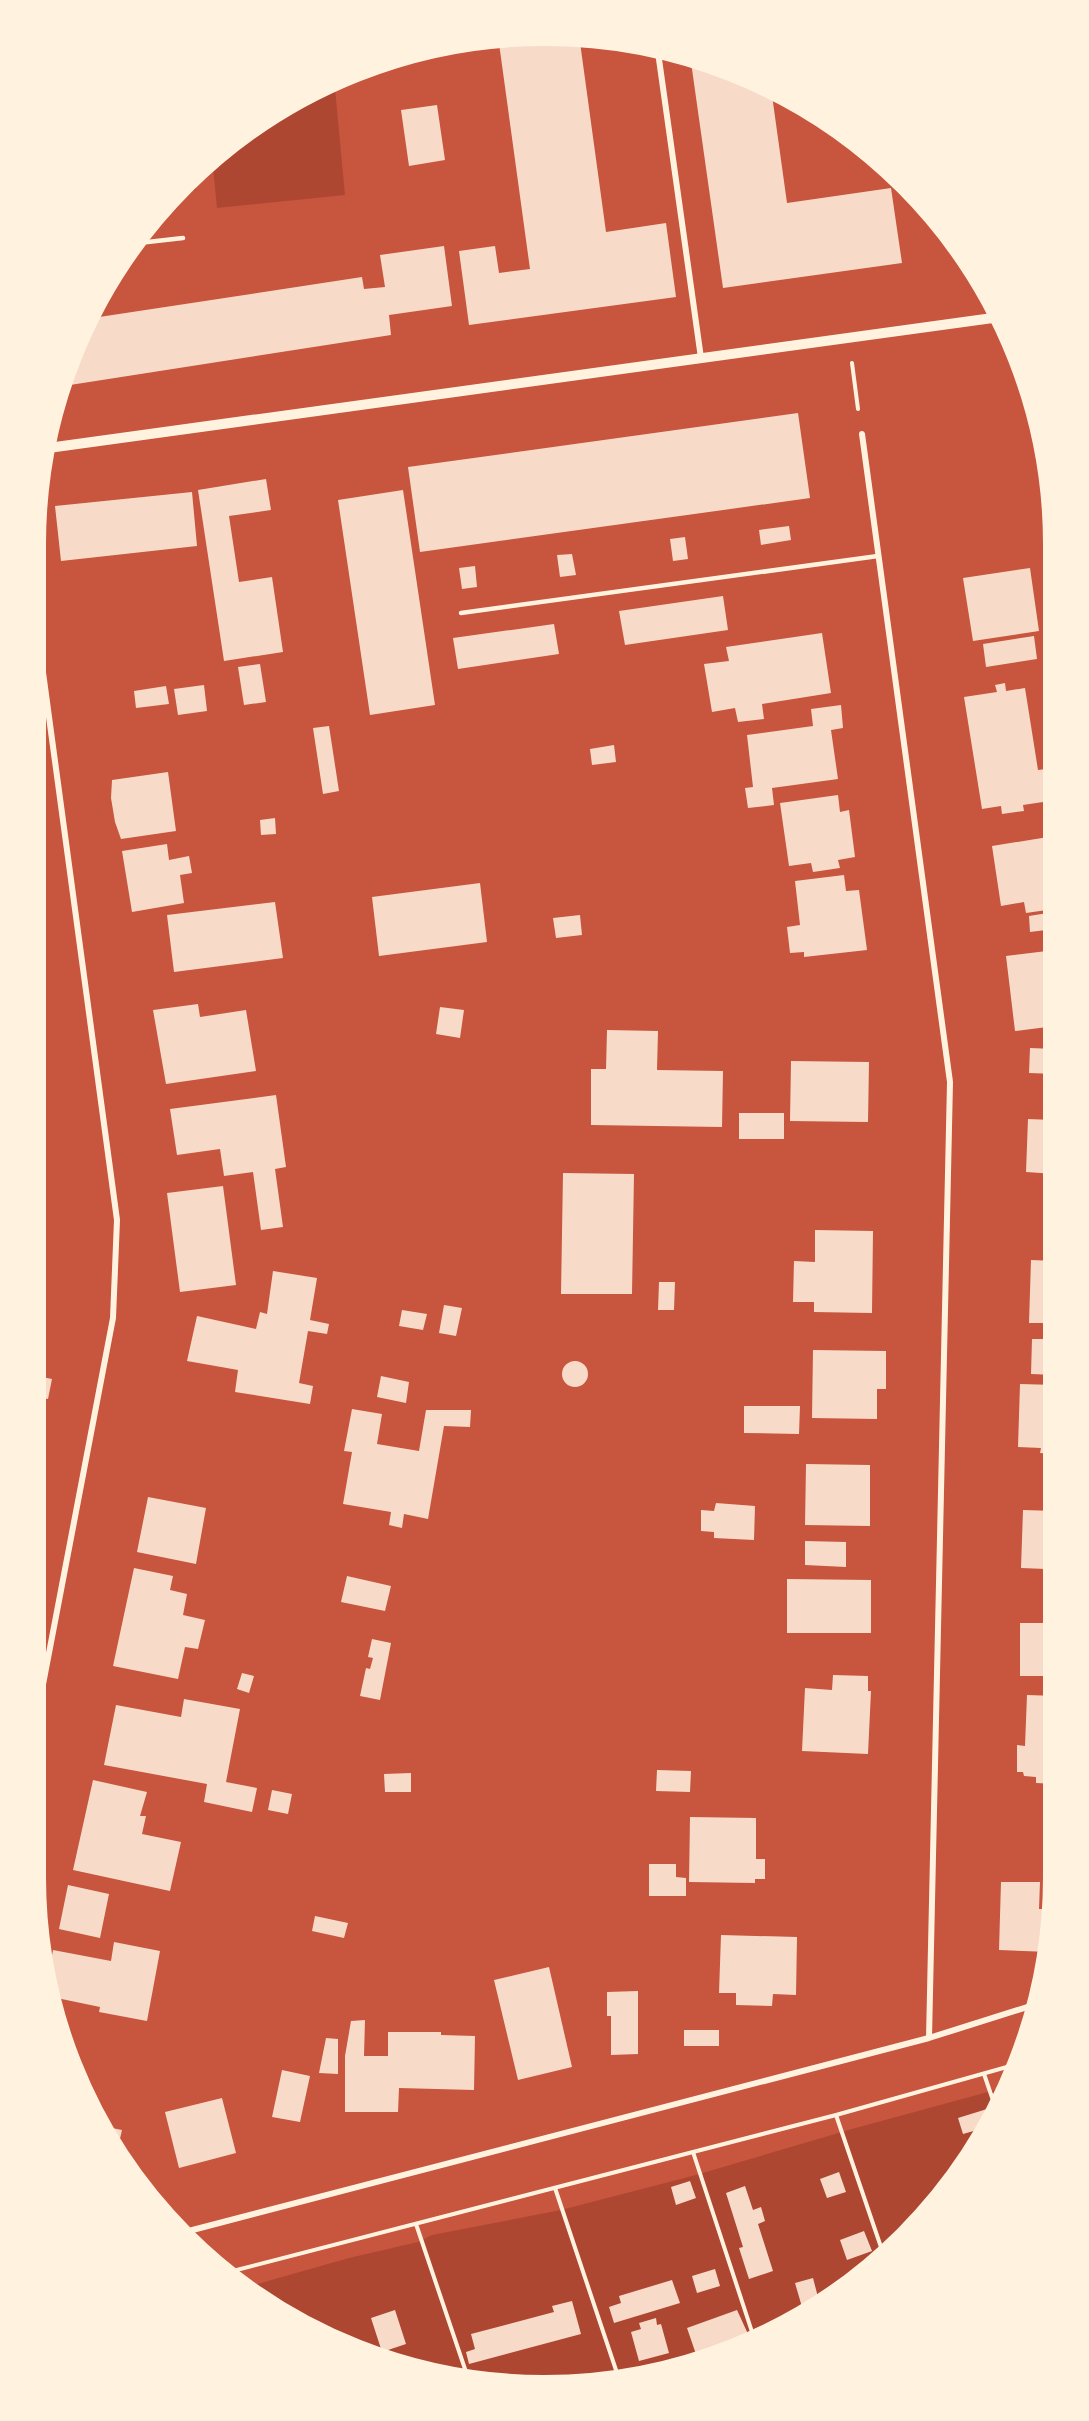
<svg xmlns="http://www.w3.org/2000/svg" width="1089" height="2421" font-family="Bitter,serif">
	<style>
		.green { fill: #ae4732 }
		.building { fill: #f7dbc8 }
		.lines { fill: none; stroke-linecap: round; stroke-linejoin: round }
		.path { stroke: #fff3e0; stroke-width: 4 }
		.service { stroke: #fff3e0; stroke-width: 4.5 }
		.minor { stroke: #fff3e0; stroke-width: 6 }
		.tertiary { stroke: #fff3e0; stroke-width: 10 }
		.rim { fill: none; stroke: #fff3e0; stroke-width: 8 }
	</style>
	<rect width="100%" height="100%" fill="#c8553d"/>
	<!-- green -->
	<path class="green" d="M334,78L345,195L217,208L212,157L259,118Z
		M194,171L196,190L173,192Z
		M1010,2086L930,2215L801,2321L644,2380L544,2389L445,2380L288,2321L247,2287L349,2258L418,2242L432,2235L561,2210L696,2175L852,2129Z"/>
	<!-- building -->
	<path class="building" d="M544,32L579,35L606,232L666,223L676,297L469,325L459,251L495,246L499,273L530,269L498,36Z
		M690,55L740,70L771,88L787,203L891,188L902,263L723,288Z
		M437,105L445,160L409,166L401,110Z
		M444,246L452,306L389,315L391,335L70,385L61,380L70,349L86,319L362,277L364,289L385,287L380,255Z
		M798,413L810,498L420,552L408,467Z
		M1046,451L1053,477V531L1040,452Z
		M266,479L271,510L229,516L239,582L272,577L283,652L224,661L198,490Z
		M403,490L435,705L370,715L338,500Z
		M192,492L197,546L61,561L55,506Z
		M789,526L791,540L761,545L759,530Z
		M685,537L688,559L673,561L670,539Z
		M572,554L576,575L560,577L557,555Z
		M475,566L477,587L462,589L459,568Z
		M1030,568L1039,631L973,641L963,578Z
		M723,596L728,630L625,645L619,611Z
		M554,624L559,654L458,669L453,638Z
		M822,633L831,693L762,704L764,719L738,722L735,708L712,712L704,664L729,661L726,647Z
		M1034,636L1037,659L986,667L983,644Z
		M260,664L266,702L244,705L238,667Z
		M1046,670H1054V693H1048Z
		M1005,683L1006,691L1025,688L1038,770L1054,768V909L1026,913L1024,902L1001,906L992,846L1048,837L1043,802L1023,805L1024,811L1002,814L1001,806L982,809L964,697L997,692L995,685Z
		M204,685L207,711L178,715L174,689Z
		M166,686L169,704L136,708L134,691Z
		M841,705L843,728L831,730L838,779L772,788L774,805L748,808L745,788L753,787L747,735L813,726L811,709Z
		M329,726L339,791L323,794L313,728Z
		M614,745L616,762L592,765L590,749Z
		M168,772L176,831L121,839L115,822L111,798L112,780Z
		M838,795L840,812L849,810L855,857L838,860L840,868L813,872L811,863L789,866L780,803Z
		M275,818L276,834L261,835L260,820Z
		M167,844L169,860L189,856L192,873L180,875L184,903L132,912L122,851Z
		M844,875L846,891L859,890L867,950L804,957V952L790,953L787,927L800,925L795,881Z
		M480,883L487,942L379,956L372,897Z
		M275,902L283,958L174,972L167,915Z
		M1054,912V929L1030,932L1029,916Z
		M580,915L582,935L556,938L553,918Z
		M1055,950V1026L1015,1031L1006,956Z
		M198,1004L200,1017L246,1010L256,1071L166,1084L153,1010Z
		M440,1007L464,1010L460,1038L436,1034Z
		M607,1030L658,1031L657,1070L723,1071L722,1127L591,1125V1069H606Z
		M1030,1048L1055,1049V1074L1029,1073Z
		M791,1061L869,1062L868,1122L790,1121Z
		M276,1095L286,1167L275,1169L283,1227L261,1230L253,1172L224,1176L220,1149L177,1155L170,1109Z
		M739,1113H784V1139H739Z
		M1052,1115H1055V1174L1026,1172L1028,1119L1052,1120Z
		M563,1173L634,1174L632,1294H561Z
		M223,1186L236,1285L180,1292L167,1193Z
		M32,1203H35L43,1259L32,1261Z
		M815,1230L873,1231L872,1313L814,1312V1302H793L794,1261L815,1262Z
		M1031,1260L1056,1261L1055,1375L1031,1374L1032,1339H1052L1053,1323H1029Z
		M32,1271L42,1273L37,1297L32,1296Z
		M273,1271L317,1278L310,1320L329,1324L327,1334L308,1331L299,1383L313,1386L310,1404L235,1392L238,1370L187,1361L197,1316L256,1329L260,1312L267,1314Z
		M659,1282H675L674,1310H658Z
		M444,1305L462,1308L456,1336L439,1333Z
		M402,1310L427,1314L423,1330L399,1326Z
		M813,1350L886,1351V1389H877V1419L812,1418Z
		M562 1374a13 13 0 1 1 26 0a13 13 0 1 1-26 0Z
		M32,1375L52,1379L48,1399L32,1396Z
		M381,1376L409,1382L406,1403L377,1397Z
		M1020,1384L1056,1385V1454L1040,1453L1041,1448L1018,1447Z
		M744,1406H800L799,1434L744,1433Z
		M352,1409L382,1414L377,1444L419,1451L426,1410H471L470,1427L444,1426L428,1519L404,1514L402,1528L389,1525L391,1512L343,1504L352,1452L344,1451Z
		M806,1464L870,1465V1526L805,1525Z
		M148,1497L206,1508L196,1564L137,1552Z
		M716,1503L755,1506L754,1540L714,1538V1532L701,1531V1510L714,1511Z
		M1023,1510L1056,1511L1057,1576H1046V1569L1021,1568Z
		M805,1541L846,1542V1567L805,1565Z
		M134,1568L173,1576L170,1590L187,1594L183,1615L205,1620L198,1649L185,1647L178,1679L113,1666Z
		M347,1576L391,1586L385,1611L341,1602Z
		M787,1579L871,1580V1633H787Z
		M1045,1600H1057V1676H1020V1623H1045Z
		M372,1639L391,1643L380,1700L360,1696L366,1668L370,1669L373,1658L368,1657Z
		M242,1673L254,1676L249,1693L237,1689Z
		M833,1675L868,1676V1691H871L868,1754L802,1751L805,1688L832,1690Z
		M1027,1695L1057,1696V1784L1036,1783V1777L1024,1776L1023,1772H1017V1745L1025,1746Z
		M184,1699L240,1709L226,1782L257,1788L252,1812L204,1802L207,1784L104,1765L116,1705L181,1717Z
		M657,1770L691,1771L690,1792L656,1791Z
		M411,1773V1792H385L384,1774Z
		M93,1780L147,1792L140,1816H146L142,1834L181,1842L170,1891L73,1870Z
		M272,1790L292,1794L288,1814L268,1810Z
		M690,1817L756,1818V1859H765V1879H755V1883L689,1882Z
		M649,1864H676V1877L686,1878V1896H649Z
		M1001,1882H1040L1039,1909H1054L1050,1952L999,1950Z
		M68,1885L109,1894L100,1938L59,1929Z
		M315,1916L348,1923L344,1938L312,1931Z
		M721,1935L797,1937L796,1995L773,1994L772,2006L736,2005V1993H719Z
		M114,1942L160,1951L147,2021L99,2012L100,2007L52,1997L48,1977L53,1950L111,1961Z
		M549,1967L572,2067L518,2080L494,1980Z
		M638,1991V2054L611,2055V2016H607V1992Z
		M365,2020L364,2056H388V2032H441V2035L475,2036L474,2090L399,2088L398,2112H345V2056L351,2021Z
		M684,2030H719V2046H684Z
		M326,2038L338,2039V2074L319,2073Z
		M282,2070L310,2076L300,2122L272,2117Z
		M222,2098L236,2153L179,2168L165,2112Z
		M987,2109L990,2119L984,2128L963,2134L958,2118Z
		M97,2125L122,2130L116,2156L100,2133Z
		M839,2172L846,2192L827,2198L820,2179Z
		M690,2181L696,2198L676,2205L671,2187Z
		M745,2186L753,2210L761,2207L765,2221L758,2224L773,2271L749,2279L739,2248L743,2247L726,2193Z
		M864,2231L872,2251L847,2260L840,2240Z
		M715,2269L720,2286L697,2293L692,2276Z
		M813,2278L819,2301L802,2307L795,2283Z
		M672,2280L680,2303L614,2323L609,2307L621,2303L619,2296Z
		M572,2301L581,2334L469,2364L466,2352L475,2349L471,2334L554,2312L552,2306Z
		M395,2310L406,2344L382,2352L371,2318Z
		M737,2310L748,2334L747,2337L740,2339L742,2343L698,2360L687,2328Z
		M656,2318L657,2325L661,2324L669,2353L639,2361L631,2332L641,2329L639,2323Z"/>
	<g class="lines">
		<!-- path -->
		<path class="path" d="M852,363L858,409
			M984,2074L996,2109
			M836,2115L883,2253
			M693,2152L754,2338
			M555,2188L620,2382
			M416,2224L466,2372L442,2379
			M229,2272L836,2115L1021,2063"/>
		<!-- service -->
		<path class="service" d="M130,244L183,238
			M461,613L878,556"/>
		<!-- minor -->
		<path class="minor" d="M657,45L701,358
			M862,434L950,1082L929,2038
			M32,1742L113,1318L117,1220L32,591
			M181,2233L929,2038L1040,2003"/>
		<!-- tertiary -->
		<path class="tertiary" d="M41,449L1000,317"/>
	</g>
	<!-- crop -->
	<path d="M0 0H1089V2421H0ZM544 42H545A502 502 0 0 1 1047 544V1877A502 502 0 0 1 545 2379H544A502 502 0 0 1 42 1877V544A502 502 0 0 1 544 42Z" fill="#fff3e0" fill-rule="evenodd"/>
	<path class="rim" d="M544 42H545A502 502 0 0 1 1047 544V1877A502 502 0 0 1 545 2379H544A502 502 0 0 1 42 1877V544A502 502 0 0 1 544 42Z"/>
</svg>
